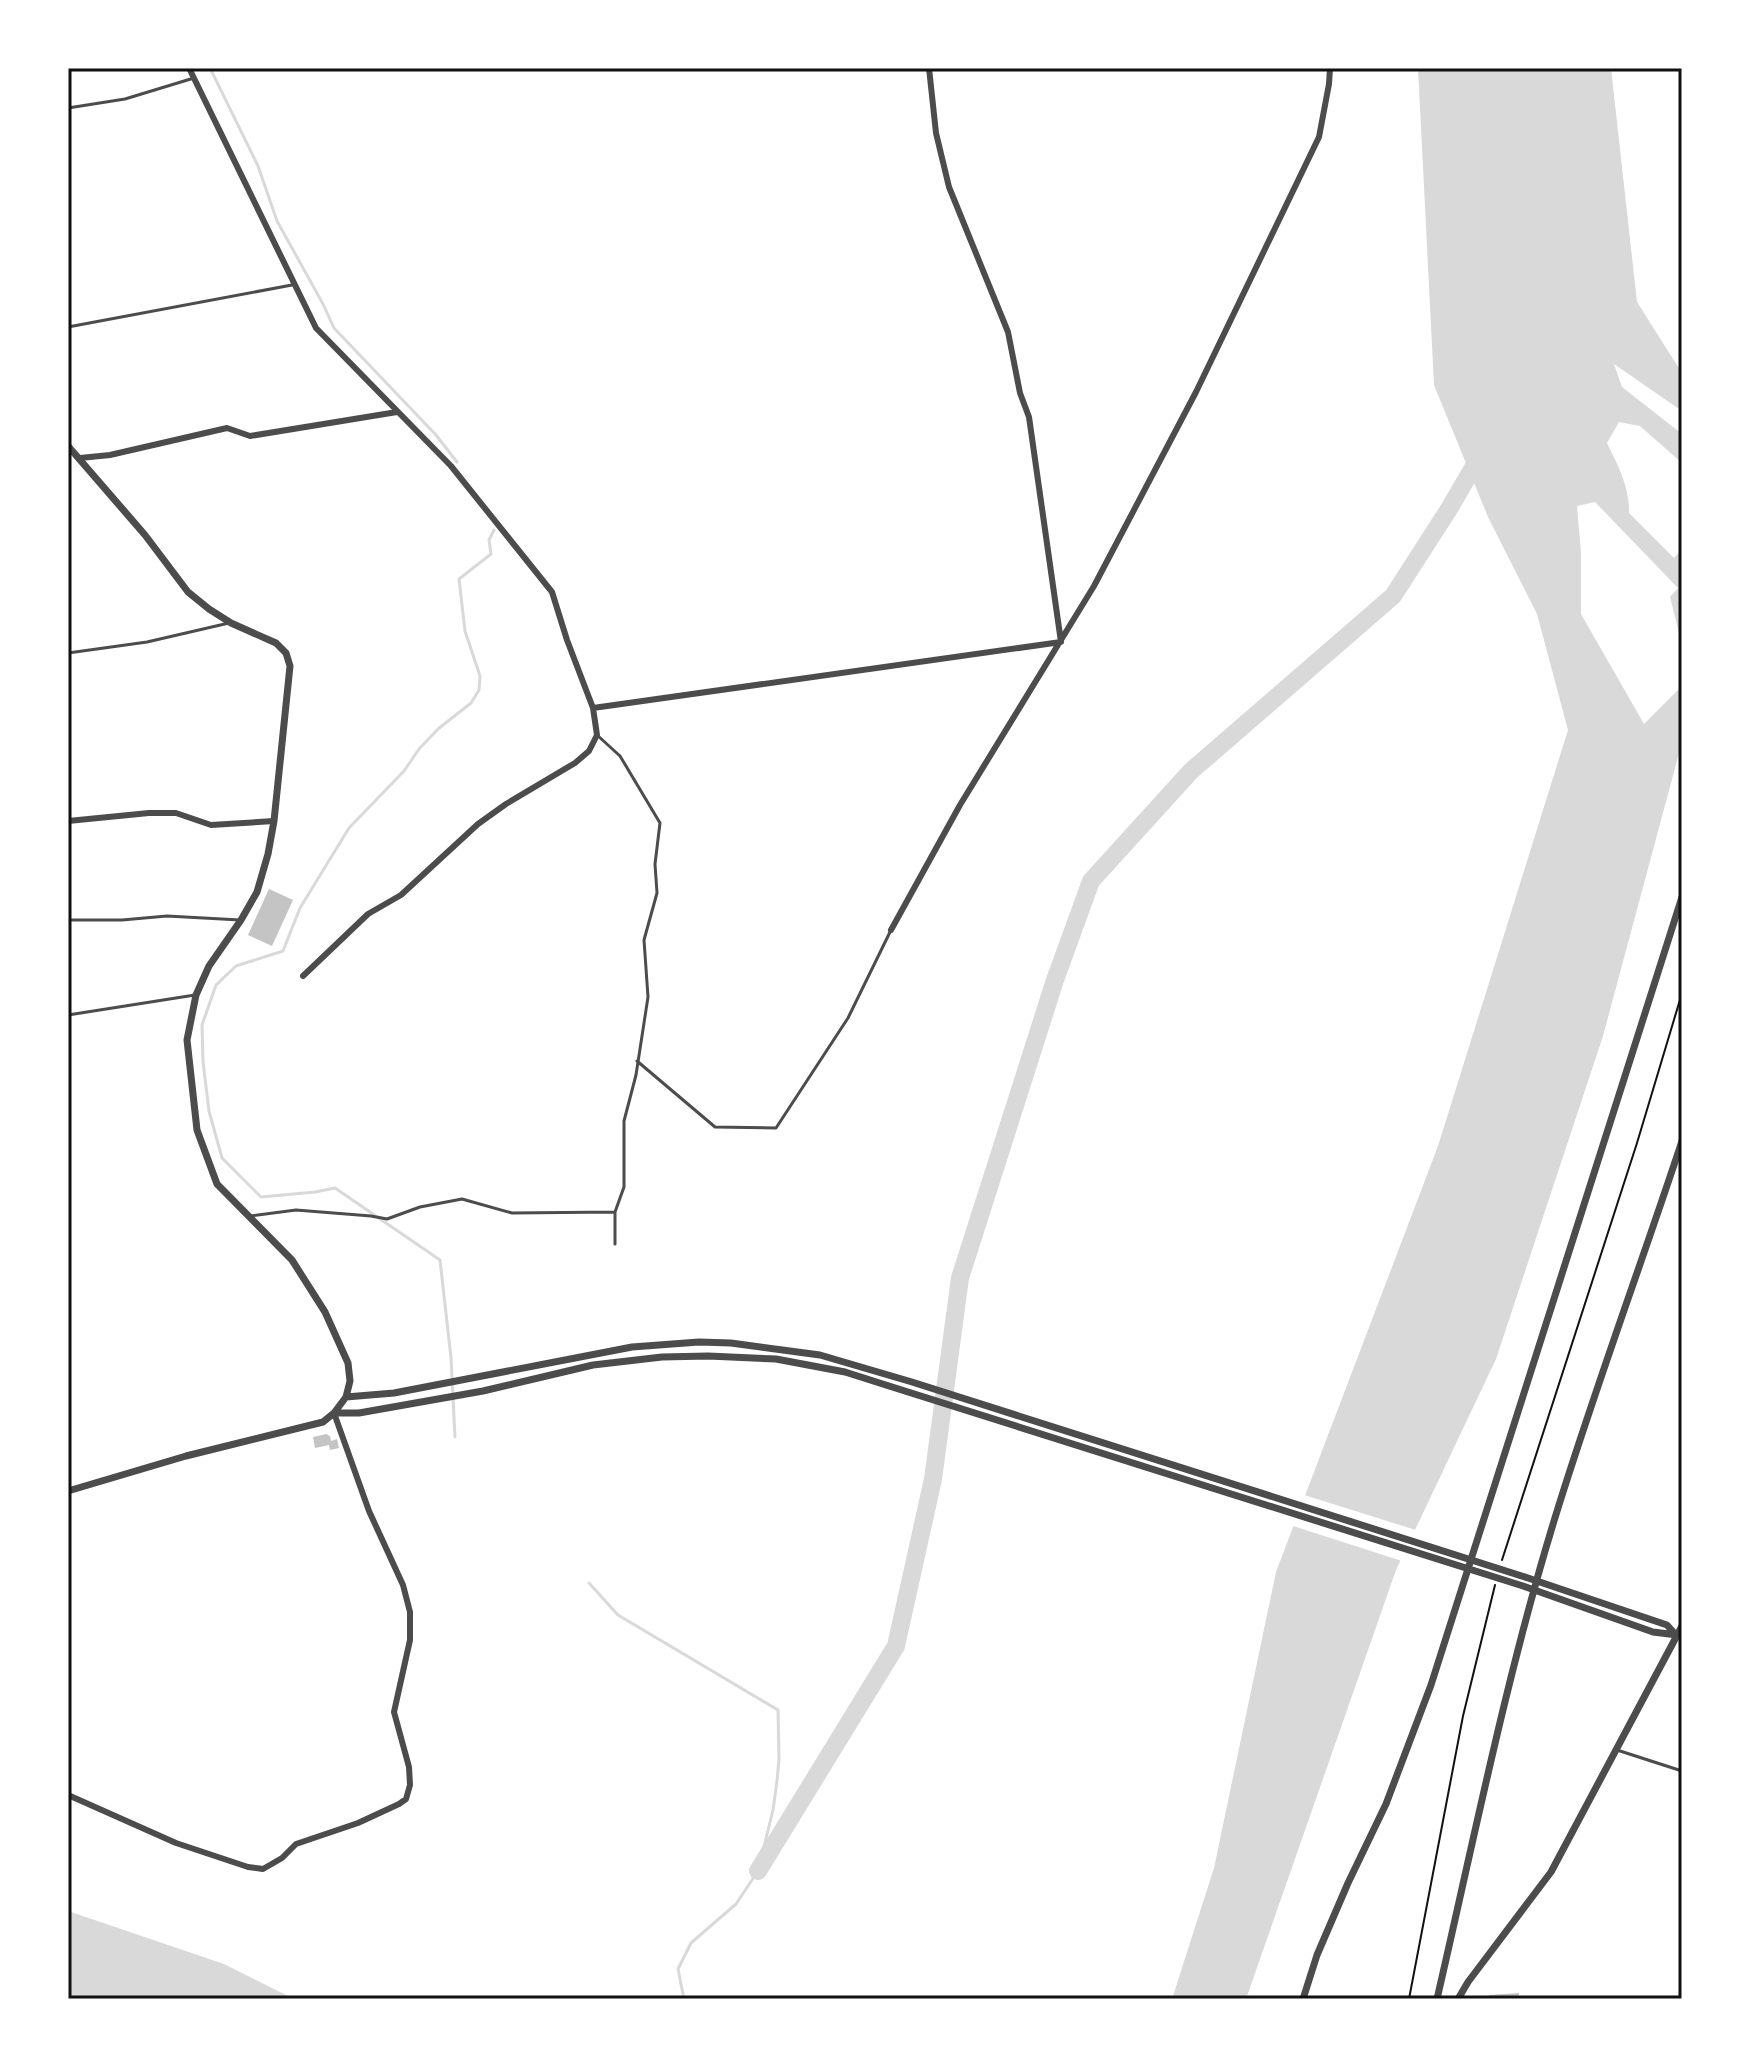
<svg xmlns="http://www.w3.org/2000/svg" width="1750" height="2067" font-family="Lato,sans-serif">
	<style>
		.water { fill: #d9d9d9 }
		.pier { fill: #fff }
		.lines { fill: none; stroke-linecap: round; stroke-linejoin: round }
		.stream { stroke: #d9d9d9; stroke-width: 3 }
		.river { stroke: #d9d9d9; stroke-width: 18 }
		.building { fill: #c4c4c4 }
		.path { stroke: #111; stroke-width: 2 }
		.service { stroke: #4c4c4c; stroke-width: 3 }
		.minor { stroke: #4c4c4c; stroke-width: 6 }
		.tertiary { stroke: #4c4c4c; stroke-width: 7 }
		.neatline { fill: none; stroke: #111; stroke-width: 3 }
	</style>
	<rect width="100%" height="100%" fill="#fff"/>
	<!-- water -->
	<path class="water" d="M1418,68H1611L1637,302L1682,373V411L1614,364L1622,387L1682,434V463L1640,426L1619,422L1607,443C1618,465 1630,488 1629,513L1674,558L1682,549V645L1670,597L1678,588L1595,502L1577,506L1581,553V614L1644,724L1682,686V742L1603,1036L1496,1359L1396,1570L1246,1999H1172L1214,1868L1276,1572L1438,1146L1568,730L1537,614L1488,517L1434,385Z
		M68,1911L224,1964L294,1999H82L68,1994Z"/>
	<!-- pier -->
	<path class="pier" d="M1301,1494L1419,1531L1405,1562L1290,1525Z"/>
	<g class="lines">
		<!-- stream -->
		<path class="stream" d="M210,68L258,166L277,221L323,304L334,328L436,435L457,462
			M455,1437L451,1358L440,1260L335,1188L315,1192L261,1197L222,1158L209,1111L203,1062L202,1025L216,985L236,966L283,951L300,908L349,828L404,771L419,749L438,729L471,703L479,690L480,676L465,631L459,579L491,554L489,540L494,530
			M589,1583L618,1615L778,1710L779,1759L777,1781L773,1810L758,1871L736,1904L691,1943L678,1969L684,1999"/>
		<!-- river -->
		<path class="river" d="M758,1871L896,1646L933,1479L960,1278L1055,980L1091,881L1191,771L1393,596L1449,509L1481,454"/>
	</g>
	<!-- building -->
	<path class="building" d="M269,889L293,900L272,946L248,935Z
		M326,1434L330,1436L331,1441L337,1439L339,1448L330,1450L329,1445L315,1448L313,1437Z
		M1519,1993V1999H1489V1995Z"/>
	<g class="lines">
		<!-- path -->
		<path class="path" d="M1502,1560L1637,1143L1682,993
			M1409,1999L1463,1716L1495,1585"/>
		<!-- service -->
		<path class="service" d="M68,108L125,99L194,78
			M68,327L292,285
			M68,653L147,642L229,623
			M597,735L620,756L660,823L655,864L657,893L644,940L648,997L636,1075L624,1121V1187L615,1212V1244
			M72,920H122L167,916L240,920
			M68,1015L195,995
			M637,1061L715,1127L776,1128L848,1018L891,930
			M250,1216L296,1210L371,1216L387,1219L420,1207L462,1199L512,1213L615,1212
			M1617,1750L1682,1771"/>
		<!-- minor -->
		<path class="minor" d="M189,68L316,328L451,466L552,592L567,640L593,708L597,735L589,751L575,763L506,804L478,824L401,895L368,914L303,976
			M929,68L936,133L949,187L1008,332L1020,393L1029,417L1061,642
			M80,458L110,455L227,428L250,436L397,412
			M593,708L1061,642
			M68,821L149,813H176L211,825L274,821
			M891,930L960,805L1094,586L1196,392L1319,137L1329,84L1330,68
			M68,1795L176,1843L248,1867L263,1869L282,1858L296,1844L358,1823L399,1804L406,1799L410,1785L409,1767L394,1712L410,1640V1612L403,1585L369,1511L334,1413"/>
		<!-- tertiary -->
		<path class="tertiary" d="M68,446L145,535L188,592L209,609L231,623L276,643L286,653L290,666L274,821L268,854L257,892L241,920L209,966L196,995L187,1040L197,1130L217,1184L292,1260L325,1312L348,1363L350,1381L346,1397L334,1413L323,1422L186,1456L68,1491
			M346,1397L394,1393L632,1347L699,1342L731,1343L820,1355L912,1382L1528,1578L1667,1625L1675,1634
			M334,1413H359L483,1391L593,1365L662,1357L708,1356L776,1359L845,1372L889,1386L1523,1586L1653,1632L1677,1635
			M1303,1999L1317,1955L1348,1883L1386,1804L1431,1685L1682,897
			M1437,1999C1474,1839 1506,1678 1554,1521C1593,1394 1640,1268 1682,1141
			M1458,1999L1468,1982L1551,1872L1682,1626"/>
	</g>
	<!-- border -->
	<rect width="1750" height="2067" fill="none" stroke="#ffffff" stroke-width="140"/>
	<rect x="70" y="70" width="1610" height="1927" class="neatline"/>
</svg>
